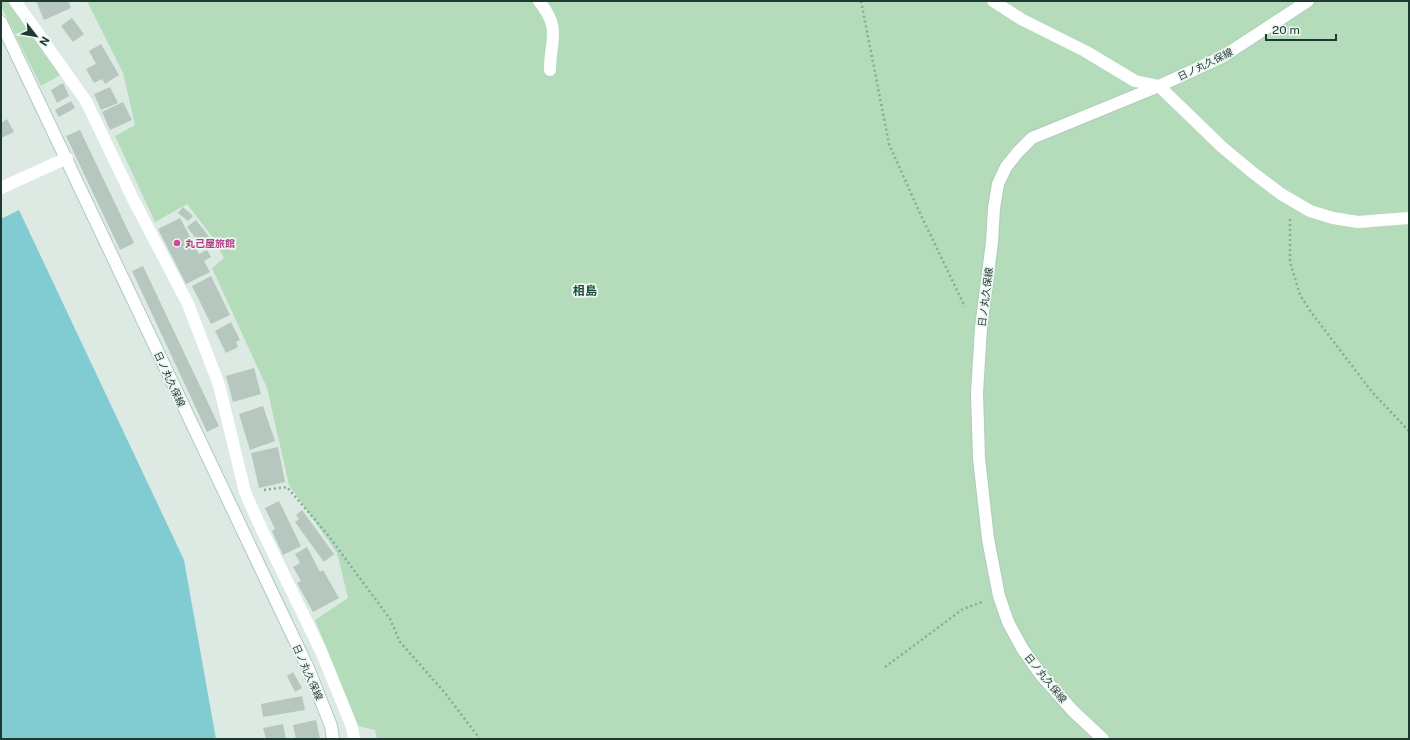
<svg xmlns="http://www.w3.org/2000/svg" width="1410" height="740" font-family="'Public Sans','Noto Sans JP',sans-serif">
	<style>
		.green { fill: #b4dcbb }
		.water { fill: #81ccd2 }
		.building { fill: #b5c7be }
		.lines { fill: none; stroke-linecap: round; stroke-linejoin: round }
		.secondary-casing { stroke: #afcabe; stroke-width: 14 }
		.path { stroke: #7baf9a; stroke-width: 2.5; stroke-dasharray: 2 3; stroke-linecap: butt }
		.lane { stroke: #fff; stroke-width: 12 }
		.street { stroke: #fff; stroke-width: 12 }
		.secondary { stroke: #fff; stroke-width: 12 }
		.hotel-dot { fill: #d1479c; stroke: #edf6f1; stroke-width: 1.5 }
		.labels { text-anchor: middle; stroke-width: 3.5; stroke-linejoin: round; paint-order: stroke }
		.street-label { font-size: 10px; fill: #1e3930; stroke: #edf6f1 }
		.hotel-label { font-size: 10px; font-weight: bold; fill: #b23c85; stroke: #edf6f1; text-anchor: start }
		.quarter-label { font-size: 12px; font-weight: bold; fill: #1a4c3b; stroke: #edf6f1 }
	</style>
	<rect width="100%" height="100%" fill="#ddeae3"/>
	<!-- green -->
	<path class="green" d="M1,1H10L60,75L41,86L1,6Z
		M87,1H1409V739H377L375,730L358,726L315,620L348,598L337,553L289,485L267,388L212,268L224,258L213,238L187,204L155,222L115,136L135,125L123,73Z"/>
	<!-- water -->
	<path class="water" d="M19,210L184,560L216,739H1V219Z"/>
	<!-- building -->
	<path class="building" d="M36,1H68L71,8L44,20Z
		M72,18L84,34L73,42L61,26Z
		M101,44L119,75L105,84L102,79L94,83L86,69L96,64L89,51Z
		M63,83L69,96L57,103L51,90Z
		M110,87L118,103L101,110L94,94Z
		M71,101L75,108L59,117L55,110Z
		M123,102L132,120L110,130L102,112Z
		M7,119L14,132L1,138V123Z
		M80,130L134,243L120,250L66,136Z
		M183,207L193,216L188,221L178,213Z
		M180,218L199,254L207,250L211,257L204,261L210,272L186,284L158,229Z
		M196,220L210,238L201,245L187,227Z
		M143,266L219,426L207,432L132,271Z
		M211,276L230,315L211,324L192,286Z
		M231,322L240,340L236,342L238,347L226,353L215,331Z
		M254,368L261,394L233,402L226,376Z
		M263,406L275,441L250,450L239,414Z
		M278,447L285,482L259,488L251,453Z
		M279,501L301,546L283,555L272,531L275,529L265,508Z
		M302,510L334,554L324,562L295,522L299,519L296,515Z
		M307,547L320,572L323,570L339,598L313,612L297,583L301,581L293,567L300,563L295,554Z
		M293,672L302,688L295,692L287,676Z
		M302,696L305,710L263,717L261,704Z
		M316,720L320,739H296L293,725Z
		M283,724L286,739H266L263,728Z"/>
	<g class="lines">
		<defs>
			<path id="secondary" d="M1,22L308,668L331,726L333,739
				M1103,739L1073,711L1041,675L1022,648L1008,622L999,596L988,539L979,458L977,393L981,328L992,242L994,208L998,184L1006,167L1018,152L1032,138L1159,86L1222,57L1308,1"/>
		</defs>
		<!-- secondary casing -->
		<use href="#secondary" class="secondary-casing"/>
		<!-- path -->
		<path class="path" d="M861,1L889,144L918,209L965,307
			M1290,219V262L1300,295L1311,312L1372,392L1409,431
			M264,490L287,487L328,535L390,619L400,642L445,693L480,739
			M885,667L963,609L982,602"/>
		<!-- lane -->
		<path class="lane" d="M539,1C562,30 550,39 550,70
			M1,188L67,158"/>
		<!-- street -->
		<path class="street" d="M15,1L86,101L133,199L188,304L219,385L245,492L261,528L321,651L352,727L354,739
			M993,1L1021,19L1085,51L1135,81L1159,86L1222,147L1252,172L1281,194L1310,211L1333,218L1358,222L1409,218"/>
		<!-- secondary -->
		<use href="#secondary" class="secondary"/>
	</g>
	<!-- markers -->
	<circle class="hotel-dot" cx="177" cy="243" r="4"/>
	<g class="labels">
		<!-- street labels -->
		<g class="street-label">
			<text transform="translate(1205 64) rotate(-26)" y="4">日ノ丸久保線</text>
			<text transform="translate(985 297) rotate(-83)" y="4">日ノ丸久保線</text>
			<text transform="translate(170 379) rotate(65)" y="4">日ノ丸久保線</text>
			<text transform="translate(308 672) rotate(66)" y="4">日ノ丸久保線</text>
			<text transform="translate(1046 678) rotate(51)" y="4">日ノ丸久保線</text>
		</g>
		<!-- hotel labels -->
		<g class="hotel-label">
			<text x="185" y="247">丸己屋旅館</text>
		</g>
		<!-- quarter labels -->
		<g class="quarter-label">
			<text x="585" y="295">相島</text>
		</g>
	</g>
	<!-- border -->
	<rect width="1410" height="740" fill="none" stroke="#1e3930" stroke-width="4"/>
	<!-- north arrow -->
	<g transform="translate(36 36) rotate(121)" stroke="#edf6f1" stroke-width="3" paint-order="stroke">
	<path d="M0-3L7 15L0 10L-7 15Z" fill="#1e3930"/>
	<text y="-6" font-size="11" font-weight="bold" text-anchor="middle" fill="#1e3930">N</text>
	</g>
	<!-- scale -->
	<path d="M1266 34v6h70v-6" fill="none" stroke="#1e3930" stroke-width="2"/>
	<text x="1272" y="34" font-size="12" fill="#1e3930" stroke="#edf6f1" stroke-width="3" paint-order="stroke">20 m</text>
</svg>
